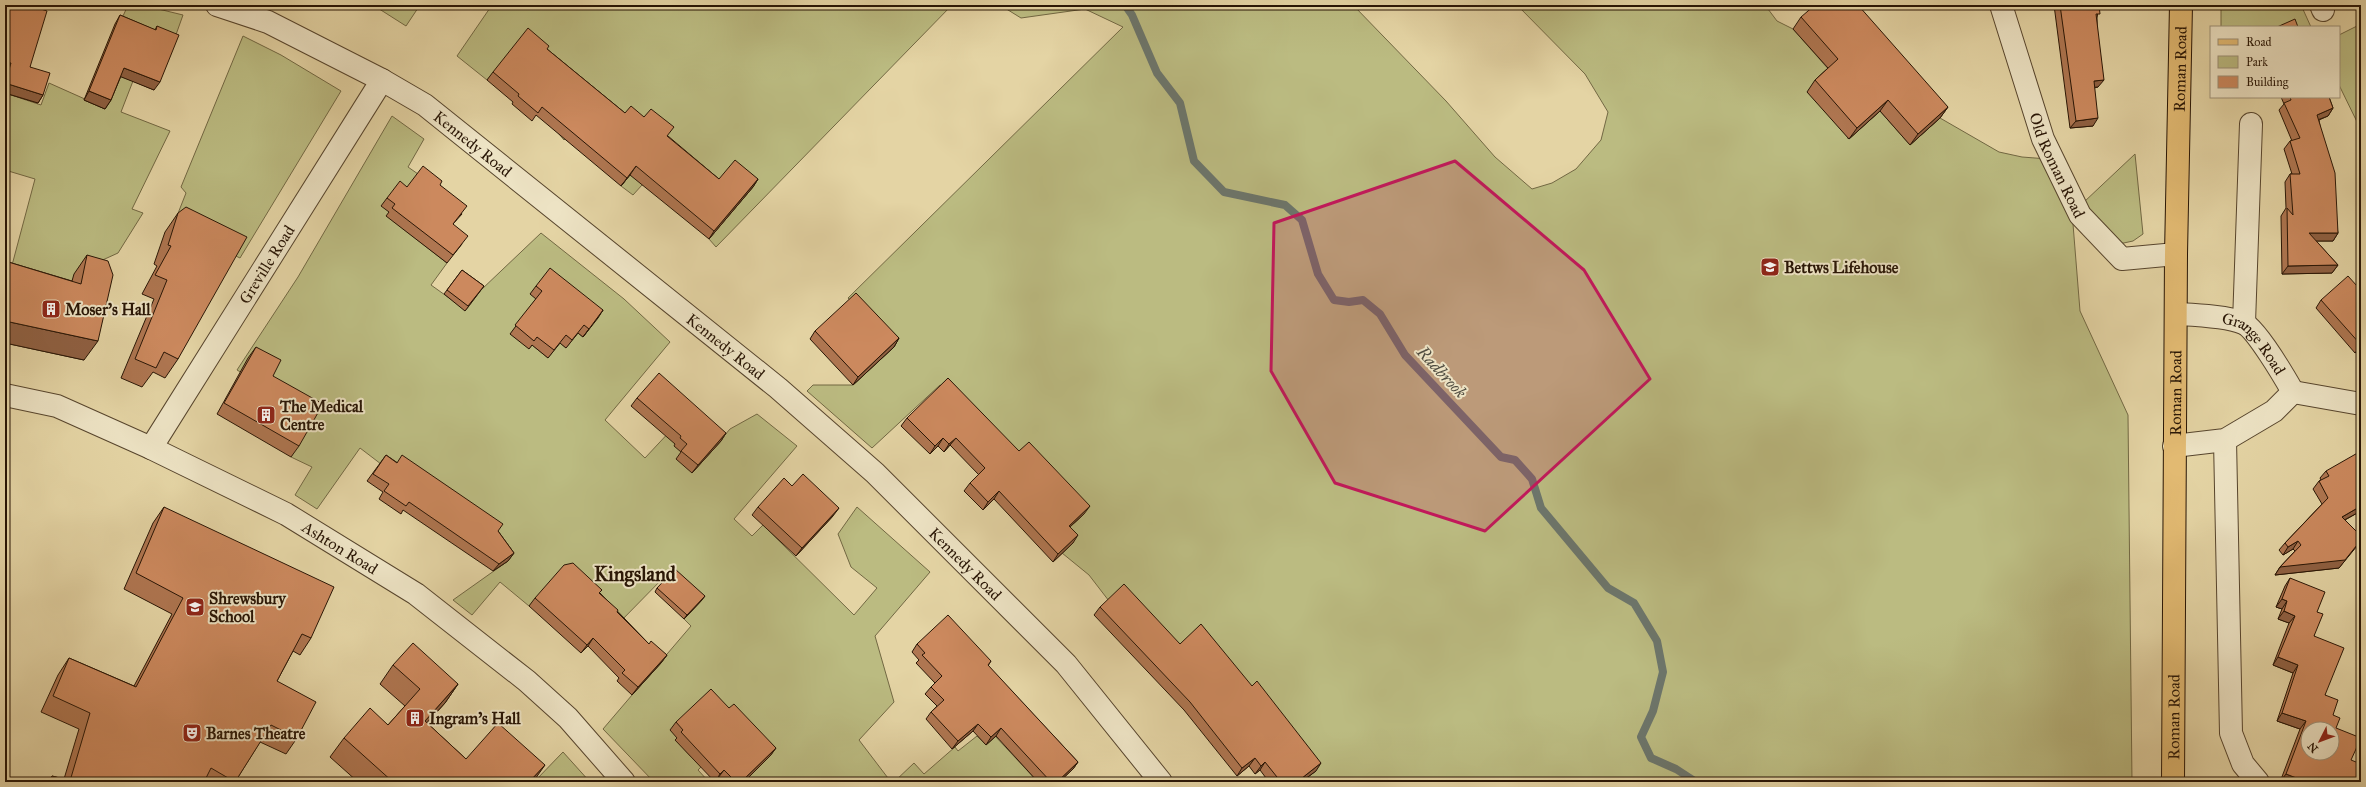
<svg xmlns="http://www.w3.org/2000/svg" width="2366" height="787" font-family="'IM FELL Great Primer',serif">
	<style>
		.green { fill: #bbbb81; stroke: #726843; fill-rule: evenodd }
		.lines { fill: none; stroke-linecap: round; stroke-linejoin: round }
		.stream { stroke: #6c766c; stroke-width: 8 }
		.minor-casing { stroke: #57452d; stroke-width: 24 }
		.major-casing { stroke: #281505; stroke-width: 24 }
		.minor { stroke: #ede3c4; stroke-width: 22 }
		.major { stroke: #e2ba72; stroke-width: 22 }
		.wall { fill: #af7651; stroke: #281505 }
		.shaded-wall { fill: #8f6042; stroke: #281505 }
		.building { fill: #cc895e; stroke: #281505; fill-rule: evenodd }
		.marked { fill: #c2185b; fill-opacity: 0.2; stroke: #c2185b; stroke-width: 3; stroke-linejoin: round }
		.labels { text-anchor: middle; stroke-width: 4; stroke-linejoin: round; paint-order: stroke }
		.street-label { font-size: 16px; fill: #281505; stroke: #ede3c4 }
		.poi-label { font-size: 16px; font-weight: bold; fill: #281505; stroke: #ede3c4; text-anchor: start }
		.water-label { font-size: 17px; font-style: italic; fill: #504d41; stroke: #ede3c4 }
		.district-label { font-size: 20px; font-weight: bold; fill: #281505; stroke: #ede3c4 }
	</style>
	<rect width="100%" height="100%" fill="#e4d4a4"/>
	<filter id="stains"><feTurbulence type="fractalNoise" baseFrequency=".005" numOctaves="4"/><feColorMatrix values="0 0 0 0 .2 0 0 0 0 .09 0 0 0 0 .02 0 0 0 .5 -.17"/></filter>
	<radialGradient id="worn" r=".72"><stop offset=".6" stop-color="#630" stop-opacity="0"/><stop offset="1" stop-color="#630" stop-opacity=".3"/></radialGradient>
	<!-- green -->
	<path class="green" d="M128,5H142L183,15L173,43L119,25Z
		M373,5H420L406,26Z
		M492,5H952L716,247L709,239V192L642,185L633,195L621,186L639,163L573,131L564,140L559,134L522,37L487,80L457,56Z
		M1000,5H1353L1446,101L1495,157L1532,189L1552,183L1576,169L1601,140L1608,112L1585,74L1517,5H1765L1777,21L1793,29L1830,71L1848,139L1880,111L1910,145L1940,118L1999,152L2022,157L2048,159L2073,224L2080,311L2128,415L2132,782H1301L1315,771L1246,694L1165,661L1109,601L1089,575L1062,553L1072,543L1063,533L1084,514L1007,486L942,386L940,385L872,448L807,391L813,385H853L893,347L848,298L1123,27L1085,9L1021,18Z
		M2221,5H2301L2311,27H2221Z
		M2361,24V130L2339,85V35Z
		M243,36L281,55L341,91L240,258L173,226L186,193L181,187Z
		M119,76L133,81L121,112L170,131L132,209L143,213L118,253L96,263L67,303L11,269L35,179L5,170V93L41,105L49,83L105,108Z
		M392,116L424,139L408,167L418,174L387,216L447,263L431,285L466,310L481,290L541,233L624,299L670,342L605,420L645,458L673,428L692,473L730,429L757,414L797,446L734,519L752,536L763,525L854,615L877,588L851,567L838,534L857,507L930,572L875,636L894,702L859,740L891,782H744L770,756L678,738L676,740L690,756L706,762L698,770L709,782H654L603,729L691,626L684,619L701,600L672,573L670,571L617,625L559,573L529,606L500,582L472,615L453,600L508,561L360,448L317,509L295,495L312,467L291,457L315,415L237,370L298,277ZM537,299L583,337L578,333L566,348L560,343L548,358L532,345L529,349Z
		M2135,154L2143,234L2133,241L2119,244L2084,202Z
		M977,736L986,745L995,736L1038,782H894L914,763L924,774L955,747L958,751Z
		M563,752L590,782H534Z"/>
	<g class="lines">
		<!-- stream -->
		<path class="stream" d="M1125,5L1132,15L1157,73L1180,103L1194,161L1224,192L1285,205L1302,220L1318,274L1334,300L1349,302L1363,300L1380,314L1405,355L1501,457L1515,460L1532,479L1541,508L1608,588L1634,603L1657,641L1663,672L1653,711L1641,737L1651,758L1676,769L1696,782"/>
		<defs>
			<g id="minor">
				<path id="s1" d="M217,5L268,22L382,80L425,105L778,388L875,473L1066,664L1161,782"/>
				<path id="s2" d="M2001,5L2043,139L2080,215L2122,259L2176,254"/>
				<path d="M2321,5L2323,10"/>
				<path id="s3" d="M2176,314C2194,315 2227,316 2243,323C2256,328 2285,378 2293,392"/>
				<path d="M2244,323L2251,124"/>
				<path d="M2293,392L2361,404"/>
				<path id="s4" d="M5,395L57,406L151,448L286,514L416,594L527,681L568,718L624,782"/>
				<path d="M2225,440L2231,733L2243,764L2258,782"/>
				<path d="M2174,446L2225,440L2274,411L2293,392"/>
				<path id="s5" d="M151,448L382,80"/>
			</g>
			<g id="major">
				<path id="s6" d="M2173,782L2176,254L2181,5"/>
			</g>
		</defs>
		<!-- minor casing -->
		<use href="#minor" class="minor-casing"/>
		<!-- major casing -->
		<use href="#major" class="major-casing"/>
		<!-- minor -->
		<use href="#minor" class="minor"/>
		<!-- major -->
		<use href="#major" class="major"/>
	</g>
	<!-- wall -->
	<path class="wall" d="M5,5L30,67L43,95L38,103L5,93Z
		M2054,5H2099L2097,18L2098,87L2094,88L2093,126L2070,128Z
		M120,15L155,30L157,26L154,90L121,76L111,100L105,109L84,100L115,24Z
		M1801,17L1948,107L1940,118L1910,145L1880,111L1849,139L1807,92L1815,80L1828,68L1793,29Z
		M547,49L625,113L668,136L719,179H758L753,187L709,239L630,175L621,186L536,115L532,121L512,104L513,102L487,80L493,72Z
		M2281,97H2329L2333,108L2328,116L2319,120L2338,233L2333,241H2316L2338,265L2332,273L2282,274L2281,216L2286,208L2285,182L2290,174H2292L2284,149L2290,141H2292L2279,110L2284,104Z
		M440,185L462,214L453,224L462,244L447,263L386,216L389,212L381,206L387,198L407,187Z
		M178,213V359L165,378L153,372L142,387L121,378L154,299L142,294L157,266L154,264L165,232Z
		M87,255L84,360L5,343V261L72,281L74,274Z
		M462,270L484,286L465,311L444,294Z
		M536,286L603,310L583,337L578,333L566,348L560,343L548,358L532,345L529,349L510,334L536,299L530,294Z
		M2357,286L2361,348L2355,353L2316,308L2321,300Z
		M815,331L899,338L894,347L853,385L810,339Z
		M256,347L273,376L299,446L291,457L217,414L248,358Z
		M637,398L726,433L721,441L692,473L676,459L681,452L674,446L675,444L631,406Z
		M907,418L1019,451L1084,514L1070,527L1073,543L1053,562L994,499L983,510L964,491L970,483L979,475L950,445L944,452L938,446L930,454L901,426Z
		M386,455L498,531L514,553L508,561L493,571L403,510L401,514L379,499L383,492L367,481Z
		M2326,471L2361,506V509L2359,512L2345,520L2361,540L2339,568L2275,575L2280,567L2295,551L2293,549L2283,555L2279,550L2285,543L2322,504L2313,489L2319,481L2321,480L2320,478Z
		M792,486L833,516L796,556L752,515L758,507Z
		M164,507L311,638L300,655L293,651L277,681L297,738L286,754L260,742L235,782H48L52,776L64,779L79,729L41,712L58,675L69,658L134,686L172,614L124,589L153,523Z
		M2290,578L2317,612L2314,636L2325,695L2333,715L2280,782L2300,729L2277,721L2293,673L2273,665L2289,623L2278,619L2282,609L2276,607L2285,586Z
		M657,588L702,600L684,619L655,592Z
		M600,593L649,644L667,655L661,663L632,695L617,681L619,678L588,646L581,653L529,606L535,598Z
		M1100,607L1180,644L1316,771L1301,782H1269L1260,770L1255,774L1249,766L1237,776L1184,710L1094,615Z
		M917,644L991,661L988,666L1078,762L1073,769L1059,782H1038L996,736L986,745L973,731L952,749L926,719L931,712L937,706L925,694L931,687L935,683L916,663L919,660L912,652Z
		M393,665L458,684L445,703L427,723L466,759L533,782H358L330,757L344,738L388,725L405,706L380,684Z
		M729,708L776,748L770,756L744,782H722L718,778L715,782L675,740L677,738L670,730L676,722Z"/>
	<!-- shaded-wall -->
	<path class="shaded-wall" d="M5,62L11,63L5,72Z
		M124,68L160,82L154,90L119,76Z
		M2104,80L2098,87L2088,88L2094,81Z
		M5,83L43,95L38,103L5,93Z
		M89,91L111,100L105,109L84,100Z
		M1888,100L1880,111L1849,139L1857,128Z
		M1948,107L1940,118L1910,145L1918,134Z
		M2333,108L2328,116L2312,122L2317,115Z
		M2098,118L2093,126L2070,128L2076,121Z
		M636,166L630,175L621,186Z
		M758,179L753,187L709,239L714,231Z
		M2309,233H2338L2333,241H2304Z
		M2338,265L2332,273L2282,274L2288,266Z
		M603,310L598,318L583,337L589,329Z
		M5,321L98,341L84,360L5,343Z
		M899,338L894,347L853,385L858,377Z
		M2361,345V348L2355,353Z
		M726,433L721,441L692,473L698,465Z
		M943,438L938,446L930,454L935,446Z
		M956,438L944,452L949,444Z
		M999,491L994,499L983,510L988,502Z
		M1090,506L1084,514L1063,533L1069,526Z
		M2361,506V509L2359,512L2337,524L2342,517Z
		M839,508L833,516L796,556L802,548Z
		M1078,535L1073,543L1053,562L1058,554Z
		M2361,540L2357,546L2339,568L2275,575L2280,567Z
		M2298,541L2293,549L2283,555L2288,547Z
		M514,553L508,561L493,571L499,564Z
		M705,596L702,600L684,619L687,615Z
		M2282,599L2287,601L2282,609L2276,607Z
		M2284,611L2295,616L2289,623L2278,619Z
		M593,638L588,646L581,653L587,645Z
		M667,655L661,663L632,695L638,687Z
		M2278,657L2298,665L2293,673L2273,665Z
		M458,684L445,703L411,740L425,721Z
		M2282,713L2306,721L2300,729L2277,721Z
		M978,724L973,731L952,749L958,741Z
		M1001,728L996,736L986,745L991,737Z
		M776,748L770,756L744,782H741Z
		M1255,758L1249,766L1237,776L1242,768Z
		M1078,762L1073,769L1059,782H1057Z
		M1265,762L1260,770L1255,774L1261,766Z
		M1321,763L1316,771L1301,782H1297Z
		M545,765L533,782H529Z
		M724,770L715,782L720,774Z
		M2286,774L2307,782H2280Z"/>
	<!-- building -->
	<path class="building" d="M5,5H29L47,11L30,67L50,73L43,95L5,83L11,63L5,62Z
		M1815,5H1858L1948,107L1918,134L1888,100L1857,128L1815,80L1838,59L1801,17Z
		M2060,5H2099L2100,14H2096L2104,80L2094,81L2098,118L2076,121Z
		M120,15L156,30L157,26L179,35L160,82L124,68L111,100L89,91Z
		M2295,19L2298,27H2277Z
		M528,28L549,46L547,49L625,113L631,106L644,117L651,109L674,127L667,136L719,179L735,160L758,179L714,231L636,166L627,178L542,107L538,113L518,96L519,94L493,72Z
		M2290,97H2329L2333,108L2317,115L2335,173L2338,233H2309L2338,265L2288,266L2287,208L2293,215L2290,174H2300L2290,141L2300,138L2284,103L2291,100Z
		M423,166L442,181L440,185L467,206L453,224L468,236L453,255L392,208L395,204L387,198L400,181L407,187Z
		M186,207L247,237L178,359L164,352L156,368L135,359L167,280L155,275L171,246L168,245L178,213Z
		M87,255L108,261L113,275L98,341L5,321V261L81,284Z
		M550,268L603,310L589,329L584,325L572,340L566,335L554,350L537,337L534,341L515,325L542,291L536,286Z
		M462,270L484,286L468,306L447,290Z
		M2348,276L2357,286L2361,282V345L2321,300Z
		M856,293L899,338L858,377L815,331Z
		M256,347L281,360L273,376L323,404L299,446L224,403Z
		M659,373L726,433L698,465L681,451L687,444L680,438L681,436L637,398Z
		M948,378L1019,451L1029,442L1090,506L1069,526L1078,535L1058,554L999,491L988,502L970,483L985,468L956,438L949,444L943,438L935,446L907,418Z
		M2361,451V493L2359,494L2361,498V506L2342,517L2361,536V540L2345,560L2280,567L2301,545L2298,541L2288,547L2285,543L2328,498L2319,481L2329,476L2326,471Z
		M386,455L397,463L402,455L503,524L498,531L514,553L499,564L409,502L406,506L384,491L389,484L373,474Z
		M803,474L839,508L802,548L758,507L784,478L792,486Z
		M164,507L334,587L311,638L302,634L277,681L316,702L297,738L271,725L235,782L211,768L204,782H51L52,776L70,781L90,713L53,696L69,658L136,687L183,598L136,573Z
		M573,563L602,590L599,593L618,610L617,612L649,644L651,641L667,655L638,687L622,673L625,670L593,638L587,645L535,598L564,565Z
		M675,569L705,596L687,615L657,588Z
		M2290,578L2325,592L2317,612L2323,614L2314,636L2344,648L2325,695L2338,700L2333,715L2340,718L2336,728L2361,738L2351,760L2361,764V782H2307L2286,774L2306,721L2282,713L2298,665L2278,657L2295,616L2284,611L2287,601L2282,599ZM2308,729H2332V753H2308Z
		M1124,584L1180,644L1201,624L1252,686L1257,681L1321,763L1297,782H1281L1265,762L1261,766L1255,758L1242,768L1190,702L1100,607Z
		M948,615L991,661L988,665L1078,762L1057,782H1051L1001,728L991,737L978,724L958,741L931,712L944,700L931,687L942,676L922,655L925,653L917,644Z
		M413,643L458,684L425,721L466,759L498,723L545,765L529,782H393L344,738L370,708L388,725L420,689L393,665Z
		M711,689L729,708L734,704L776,748L741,782H736L724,770L720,774L681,732L683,730L676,722Z"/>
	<!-- marked area -->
	<path class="marked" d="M1455,161L1584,270L1650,379L1485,531L1335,483L1271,371L1274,223Z"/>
	<!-- icons -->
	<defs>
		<symbol id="school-square" viewBox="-11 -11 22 22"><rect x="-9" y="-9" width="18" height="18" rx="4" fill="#8f2418" stroke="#ede3c4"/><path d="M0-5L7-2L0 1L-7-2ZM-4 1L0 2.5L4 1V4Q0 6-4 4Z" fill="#fff"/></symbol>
		<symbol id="building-square" viewBox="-11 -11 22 22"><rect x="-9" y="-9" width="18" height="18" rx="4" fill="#8f2418" stroke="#ede3c4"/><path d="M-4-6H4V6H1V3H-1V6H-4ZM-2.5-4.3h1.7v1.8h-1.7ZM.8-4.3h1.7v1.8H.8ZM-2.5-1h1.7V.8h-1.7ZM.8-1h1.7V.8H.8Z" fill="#fff"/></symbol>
		<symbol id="theatre-square" viewBox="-11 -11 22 22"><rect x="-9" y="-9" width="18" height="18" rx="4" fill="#8f2418" stroke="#ede3c4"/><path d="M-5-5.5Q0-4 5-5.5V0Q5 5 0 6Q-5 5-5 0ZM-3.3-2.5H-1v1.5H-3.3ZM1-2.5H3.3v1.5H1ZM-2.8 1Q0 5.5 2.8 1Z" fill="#fff"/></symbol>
	</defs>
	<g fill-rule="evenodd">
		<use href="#school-square" x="1759" y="256" width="22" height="22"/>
		<use href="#building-square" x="40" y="298" width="22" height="22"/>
		<use href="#building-square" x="255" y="404" width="22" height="22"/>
		<use href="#school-square" x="184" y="596" width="22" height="22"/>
		<use href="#building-square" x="404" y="707" width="22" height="22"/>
		<use href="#theatre-square" x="181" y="722" width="22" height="22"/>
	</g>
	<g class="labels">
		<!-- street labels -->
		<g class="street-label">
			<text dy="6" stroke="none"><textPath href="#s6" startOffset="713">Roman Road</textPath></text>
			<text dy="6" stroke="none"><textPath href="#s1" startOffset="293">Kennedy Road</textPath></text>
			<text dy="6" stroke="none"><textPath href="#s2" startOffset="170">Old Roman Road</textPath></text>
			<text dy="6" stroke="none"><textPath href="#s5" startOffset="217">Greville Road</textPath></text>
			<text dy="6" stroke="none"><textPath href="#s1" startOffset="617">Kennedy Road</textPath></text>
			<text dy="6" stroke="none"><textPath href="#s3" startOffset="89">Grange Road</textPath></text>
			<text dy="6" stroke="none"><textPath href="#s6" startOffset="389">Roman Road</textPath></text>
			<text dy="6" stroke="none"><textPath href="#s4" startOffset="370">Ashton Road</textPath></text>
			<text dy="6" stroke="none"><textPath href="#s1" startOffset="941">Kennedy Road</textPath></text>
			<text dy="6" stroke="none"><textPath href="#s6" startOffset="65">Roman Road</textPath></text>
		</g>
		<!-- poi labels -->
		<g class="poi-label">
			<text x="1784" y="273">Bettws Lifehouse</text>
			<text x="65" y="315">Moser's Hall</text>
			<text x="280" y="412">The Medical<tspan x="280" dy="18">Centre</tspan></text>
			<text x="209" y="604">Shrewsbury<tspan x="209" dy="18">School</tspan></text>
			<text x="429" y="724">Ingram's Hall</text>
			<text x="206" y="739">Barnes Theatre</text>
		</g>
		<!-- water labels -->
		<g class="water-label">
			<text transform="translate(1442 372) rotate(47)" y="6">Radbrook</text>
		</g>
		<!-- district labels -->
		<g class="district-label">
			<text x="635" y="581">Kingsland</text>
		</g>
	</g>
	<!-- margin -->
	<rect width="2366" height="787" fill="none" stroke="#e4d4a4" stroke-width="20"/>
	<rect x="6" y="6" width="2354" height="775" fill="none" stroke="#281505" stroke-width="2"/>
	<rect x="10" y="10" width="2346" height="767" fill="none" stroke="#281505"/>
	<!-- legend -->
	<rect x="2210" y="26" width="130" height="72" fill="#ede3c4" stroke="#9e9178"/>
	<rect x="2218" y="39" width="20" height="6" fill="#e2ba72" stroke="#9e9178"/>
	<text x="2246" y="46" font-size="12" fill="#281505">Road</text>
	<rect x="2218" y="56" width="20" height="12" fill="#bbbb81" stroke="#9e9178"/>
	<text x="2246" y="66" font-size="12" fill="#281505">Park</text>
	<rect x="2218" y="76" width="20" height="12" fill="#cc895e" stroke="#9e9178"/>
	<text x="2246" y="86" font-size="12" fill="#281505">Building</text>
	<!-- north arrow -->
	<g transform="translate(2320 741) rotate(228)"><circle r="19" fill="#ede3c4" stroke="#9e9178"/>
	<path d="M0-3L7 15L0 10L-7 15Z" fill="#8f2418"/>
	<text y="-6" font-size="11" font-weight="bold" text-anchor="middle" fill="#281505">N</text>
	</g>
	<rect width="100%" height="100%" filter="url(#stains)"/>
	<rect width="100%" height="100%" fill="url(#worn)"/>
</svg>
